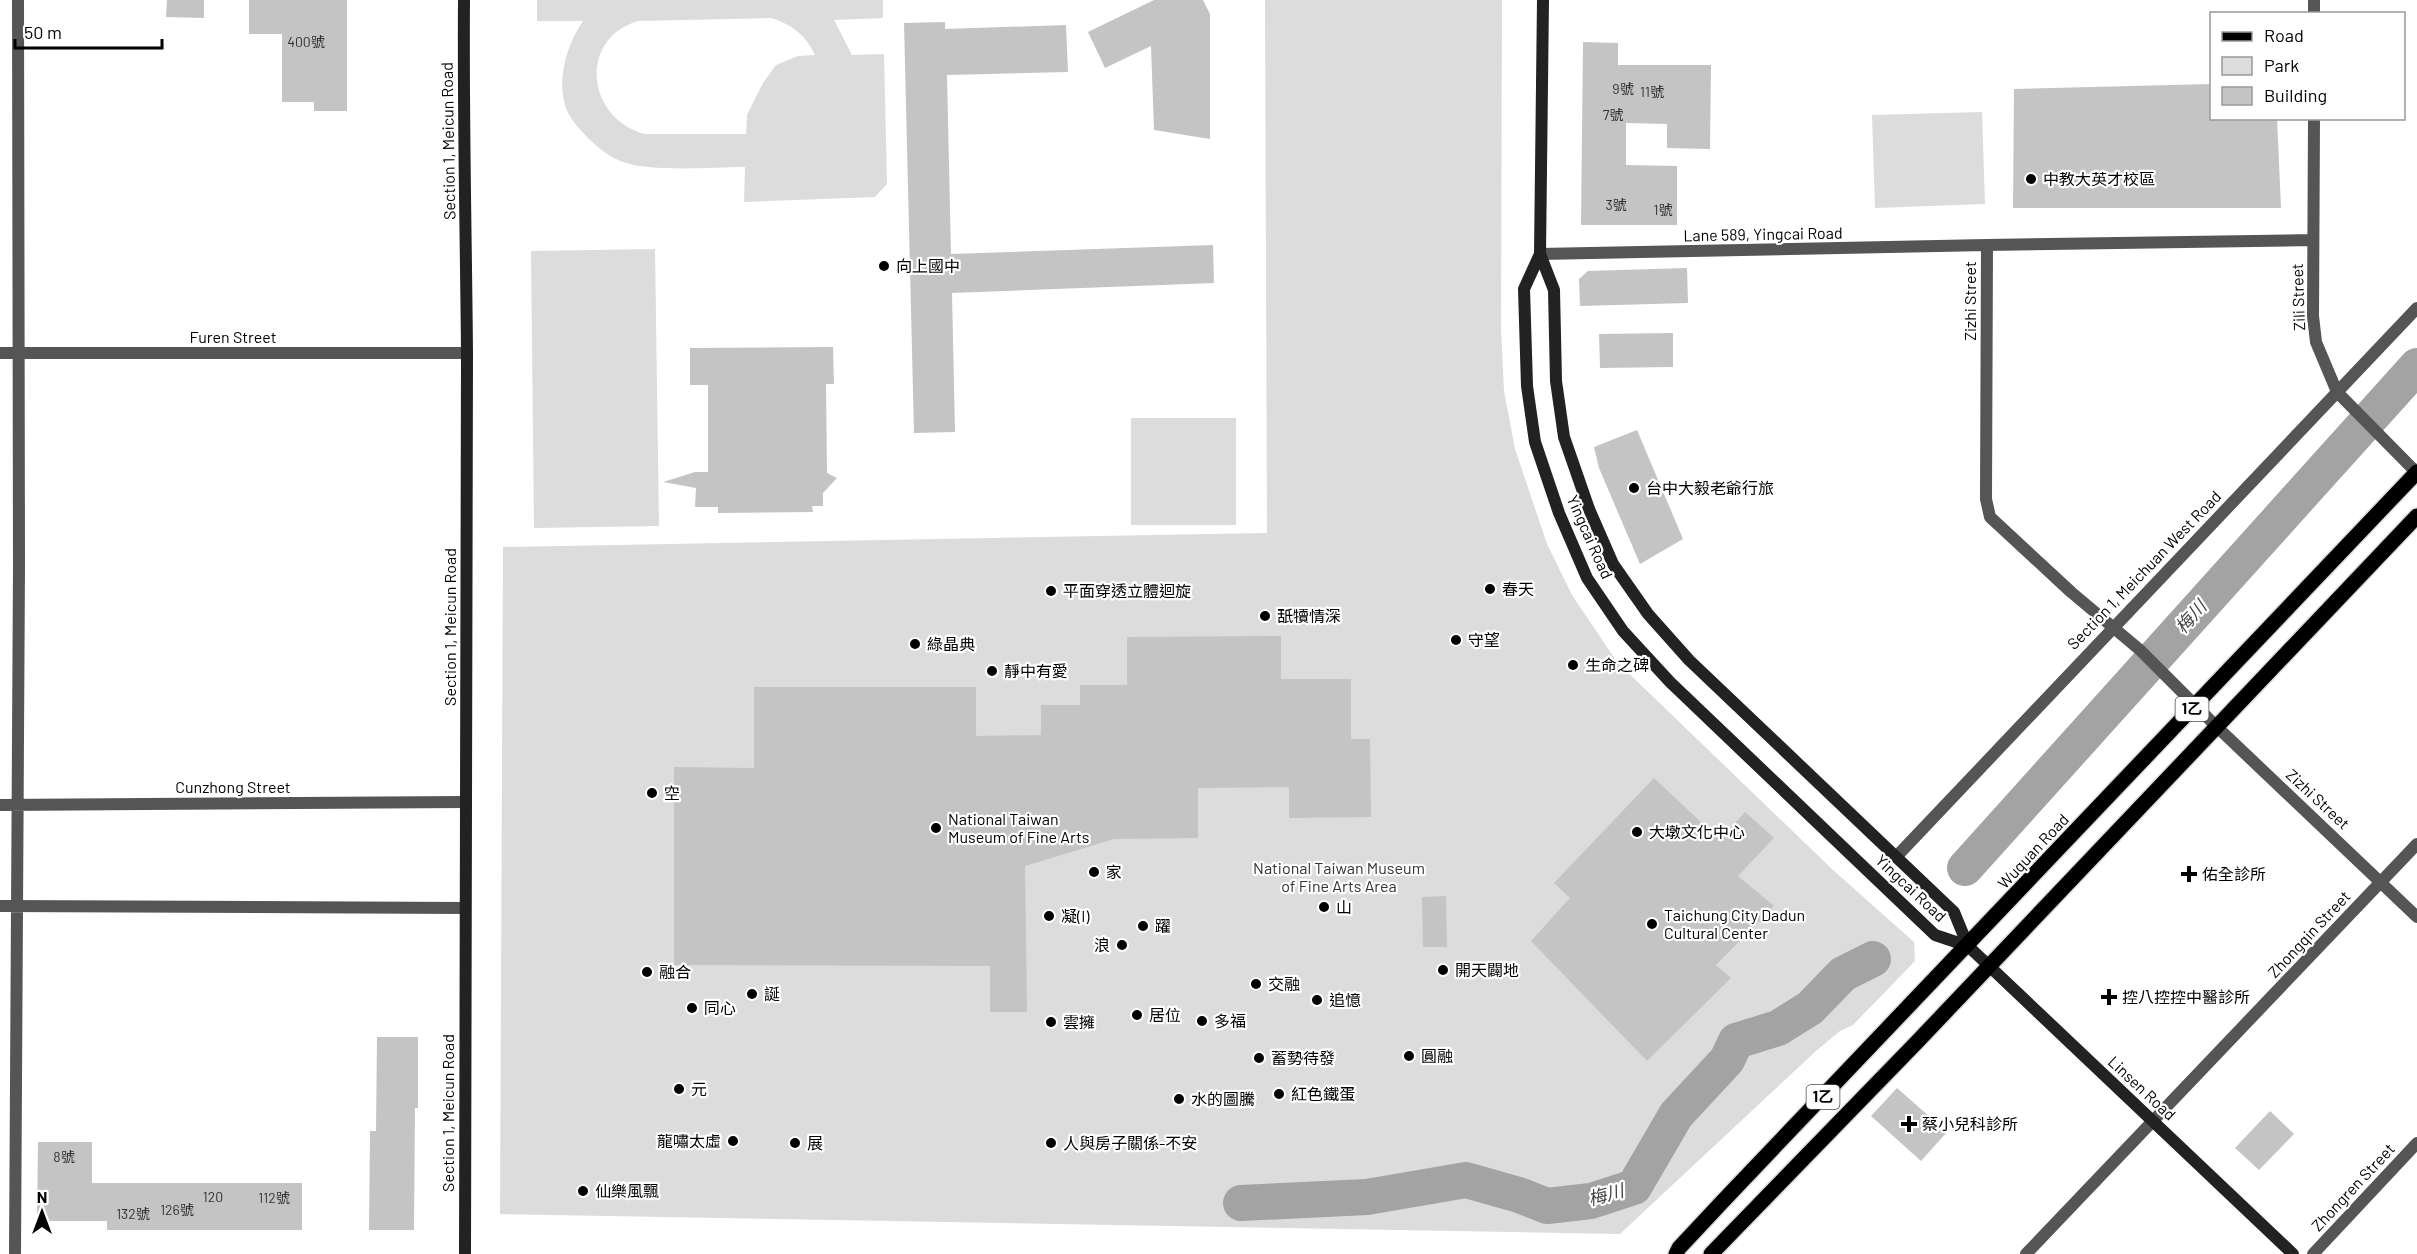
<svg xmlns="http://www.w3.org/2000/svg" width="2417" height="1254" font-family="Barlow,'Noto Sans TC',sans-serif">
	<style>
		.green { fill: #dcdcdc; fill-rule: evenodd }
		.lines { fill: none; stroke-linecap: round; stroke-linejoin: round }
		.river { stroke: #a3a3a3; stroke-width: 36 }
		.building { fill: #c4c4c4 }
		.primary-casing { stroke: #dbdbdb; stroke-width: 18 }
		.street { stroke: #555; stroke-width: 12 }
		.secondary { stroke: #222; stroke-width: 12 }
		.primary { stroke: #000; stroke-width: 15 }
		.poi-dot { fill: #000; stroke: #fff; stroke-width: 2 }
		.labels { text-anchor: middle; stroke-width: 4.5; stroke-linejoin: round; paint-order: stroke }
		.number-label { font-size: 14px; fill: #313131 }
		.shield { fill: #fff; stroke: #4c4c4c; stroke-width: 1.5 }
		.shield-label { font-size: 15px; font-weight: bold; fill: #000 }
		.street-label { font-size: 16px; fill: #000; stroke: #fff }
		.poi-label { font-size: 16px; fill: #000; stroke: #fff; text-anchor: start }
		.park-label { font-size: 16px; fill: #333; stroke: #fff }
		.water-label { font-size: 18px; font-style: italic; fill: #444; stroke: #fff }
	</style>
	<rect width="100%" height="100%" fill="#fff"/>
	<!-- green -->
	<path class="green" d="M537,0H883V18L834,20L852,55L884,54L887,184L875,197L744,202L745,167C714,167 654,172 626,163C612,159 598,148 588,138C580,130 570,119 566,108C556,80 567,44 583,21H537ZM771,18C791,24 806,35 815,55L798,56L776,65L763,83L747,115L746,134H644C585,117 579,38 638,21Z
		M1265,0H1502L1501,329L1504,391L1515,449L1547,544L1572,595L1617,662L1833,870L1914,942L1915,961L1853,1025L1840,1031L1816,1051L1620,1234L500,1214L503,547L1267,533Z
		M1982,112L1985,204L1875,208L1872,115Z
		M655,249L659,526L534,528L531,251Z
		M1131,418H1236V525H1131Z"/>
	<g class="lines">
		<!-- river -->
		<path class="river" d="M1965,868L2417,366
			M1241,1203L1367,1197L1466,1180L1519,1195L1547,1206L1591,1201L1634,1187L1676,1115L1727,1060L1736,1041L1778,1028L1810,1008L1843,974L1873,959"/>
	</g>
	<!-- building -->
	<path class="building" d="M167,0H204V18L166,17Z
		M249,0H347V111H314V102H282V34H249Z
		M1154,0H1203L1210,14V139L1154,130L1151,46L1105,68L1088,32Z
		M945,22V29L1066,25L1068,72L947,75L951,254L1213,245L1214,283L952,293L955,432L914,433L904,23Z
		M1583,42L1618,43V65H1711L1710,149L1667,148V124L1626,123V165L1677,166V225H1581Z
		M2211,84V118H2277L2281,208H2013L2014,89Z
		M1687,268L1688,303L1580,306L1579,279L1588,271Z
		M1673,333V367L1600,368L1599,334Z
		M833,347L834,384H826L827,473L837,478L823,493V506H812L813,512L718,513V507H695L696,488L663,482L695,472H708V385H690V348Z
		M1637,430L1683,539L1640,564L1599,468L1594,447Z
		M1281,636V679H1351V739H1370L1371,817L1289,818V787L1198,788V838L1114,839L1025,866L1027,1012H990V966L674,965V767L754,768V687H976V736L1041,735V705H1080V685H1127V637Z
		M1654,778L1720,840L1745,812L1774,838L1738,876L1774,906L1716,965L1731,978L1647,1061L1531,941L1570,898L1554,883Z
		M1446,896L1447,947H1423L1422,897Z
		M377,1037H418V1108H415L414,1230H369L370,1131H376Z
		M1897,1088L1947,1132L1921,1161L1871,1116Z
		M2270,1111L2294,1134L2259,1170L2235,1148Z
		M38,1142H92V1183H302V1230H107V1221H37Z"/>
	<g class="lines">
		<defs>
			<path id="primary" d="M1676,1254L1679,1248L1723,1201L2417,472
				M1711,1254L1916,1043L2417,516"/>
		</defs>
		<!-- primary casing -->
		<use href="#primary" class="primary-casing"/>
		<!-- street -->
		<path class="street" d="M2314,14V0
			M2314,118L2313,316L2316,342L2337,392L2417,473
			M2313,240L1987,245L1986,499L1990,517L2071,592L2140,650L2216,726L2417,917
			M1540,254L1987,245
			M0,353H467
			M0,805L466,802
			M1896,857L2417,308
			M0,906L465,908
			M15,1254L19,567L18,0
			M2026,1254L2417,844
			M2313,1254L2417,1143"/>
		<!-- secondary -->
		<path class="secondary" d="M464,0C463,118 466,236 467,353L465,1254
			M1543,0L1540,254L1554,290L1556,381L1564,437L1589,509L1613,564L1648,614L1689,660L1954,912L1968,946L2293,1254
			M1540,254L1524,289L1527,386L1535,442L1559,513L1587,578L1623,631L1670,682L1935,935L1968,946"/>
		<!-- primary -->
		<use href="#primary" class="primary"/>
	</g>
	<!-- markers -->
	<g class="poi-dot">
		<circle cx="2031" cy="179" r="6"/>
		<circle cx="884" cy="266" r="6"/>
		<circle cx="1634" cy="488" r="6"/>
		<circle cx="1490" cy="589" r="6"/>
		<circle cx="1051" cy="591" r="6"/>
		<circle cx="1265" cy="616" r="6"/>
		<circle cx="1456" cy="640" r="6"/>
		<circle cx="915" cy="644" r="6"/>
		<circle cx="1573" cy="665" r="6"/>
		<circle cx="992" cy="671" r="6"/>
		<circle cx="652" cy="793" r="6"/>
		<circle cx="936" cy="828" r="6"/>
		<circle cx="1637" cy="832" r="6"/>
		<circle cx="1094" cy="872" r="6"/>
		<path d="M2186 865h6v6h6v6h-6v6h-6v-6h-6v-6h6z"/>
		<circle cx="1324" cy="907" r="6"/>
		<circle cx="1049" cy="916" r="6"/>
		<circle cx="1652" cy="924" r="6"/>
		<circle cx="1143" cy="926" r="6"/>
		<circle cx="1122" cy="945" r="6"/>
		<circle cx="1443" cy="970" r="6"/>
		<circle cx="647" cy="972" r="6"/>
		<circle cx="1256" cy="984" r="6"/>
		<circle cx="752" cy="994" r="6"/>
		<path d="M2106 988h6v6h6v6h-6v6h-6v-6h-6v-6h6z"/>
		<circle cx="1317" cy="1000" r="6"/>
		<circle cx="692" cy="1008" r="6"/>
		<circle cx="1137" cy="1015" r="6"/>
		<circle cx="1202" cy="1021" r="6"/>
		<circle cx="1051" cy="1022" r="6"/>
		<circle cx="1409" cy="1056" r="6"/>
		<circle cx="1259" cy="1058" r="6"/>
		<circle cx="679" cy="1089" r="6"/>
		<circle cx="1279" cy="1094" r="6"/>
		<circle cx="1179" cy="1099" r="6"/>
		<path d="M1906 1115h6v6h6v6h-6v6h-6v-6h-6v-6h6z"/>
		<circle cx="733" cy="1141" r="6"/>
		<circle cx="795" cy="1143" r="6"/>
		<circle cx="1051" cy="1143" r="6"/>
		<circle cx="583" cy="1191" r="6"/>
	</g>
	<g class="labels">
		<!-- number labels -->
		<g class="number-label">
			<text x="306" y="47">400號</text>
			<text x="1623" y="94">9號</text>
			<text x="1652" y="97">11號</text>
			<text x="1613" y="120">7號</text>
			<text x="1616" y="210">3號</text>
			<text x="1663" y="215">1號</text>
			<text x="64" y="1162">8號</text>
			<text x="213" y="1202">120</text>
			<text x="274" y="1203">112號</text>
			<text x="177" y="1215">126號</text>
			<text x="133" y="1219">132號</text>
		</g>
		<!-- shield labels -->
		<g class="shield">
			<rect x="2175.5" y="697" width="33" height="24" rx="4.5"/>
			<rect x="1806.5" y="1085" width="33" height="24" rx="4.5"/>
		</g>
		<g class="shield-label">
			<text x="2192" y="714">1乙</text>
			<text x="1823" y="1102">1乙</text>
		</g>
		<!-- street labels -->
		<g class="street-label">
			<text transform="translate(448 141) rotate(-91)" y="6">Section 1, Meicun Road</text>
			<text transform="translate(1763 234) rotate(-1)" y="6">Lane 589, Yingcai Road</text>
			<text transform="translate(2298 297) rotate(-92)" y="6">Zili Street</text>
			<text transform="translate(1970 301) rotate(-90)" y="6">Zizhi Street</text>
			<text x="233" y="343">Furen Street</text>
			<text transform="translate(1590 537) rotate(66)" y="6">Yingcai Road</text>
			<text transform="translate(2144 570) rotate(-46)" y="6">Section 1, Meichuan West Road</text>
			<text transform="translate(450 627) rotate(-90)" y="6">Section 1, Meicun Road</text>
			<text x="233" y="793">Cunzhong Street</text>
			<text transform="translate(2318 799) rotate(43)" y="6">Zizhi Street</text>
			<text transform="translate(2033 851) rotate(-47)" y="6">Wuquan Road</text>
			<text transform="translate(1911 888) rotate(43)" y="6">Yingcai Road</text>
			<text transform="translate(2309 934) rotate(-47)" y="6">Zhongqin Street</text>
			<text transform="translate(2142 1088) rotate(43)" y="6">Linsen Road</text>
			<text transform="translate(448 1113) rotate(-90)" y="6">Section 1, Meicun Road</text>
			<text transform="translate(2353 1187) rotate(-47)" y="6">Zhongren Street</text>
		</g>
		<!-- poi labels -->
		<g class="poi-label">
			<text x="2043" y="185">中教大英才校區</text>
			<text x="896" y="272">向上國中</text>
			<text x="1646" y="494">台中大毅老爺行旅</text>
			<text x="1502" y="595">春天</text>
			<text x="1063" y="597">平面穿透立體迴旋</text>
			<text x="1277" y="622">舐犢情深</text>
			<text x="1468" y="646">守望</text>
			<text x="927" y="650">綠晶典</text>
			<text x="1585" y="671">生命之碑</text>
			<text x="1004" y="677">靜中有愛</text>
			<text x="664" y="799">空</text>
			<text x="948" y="825">National Taiwan<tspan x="948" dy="18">Museum of Fine Arts</tspan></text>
			<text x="1649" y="838">大墩文化中心</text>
			<text x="1106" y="878">家</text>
			<text x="2202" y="880">佑全診所</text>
			<text x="1336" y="913">山</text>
			<text x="1664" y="921">Taichung City Dadun<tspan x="1664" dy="18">Cultural Center</tspan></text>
			<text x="1061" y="922">凝(I)</text>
			<text x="1155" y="932">躍</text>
			<text x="1110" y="951" text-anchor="end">浪</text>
			<text x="1455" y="976">開天闢地</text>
			<text x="659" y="978">融合</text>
			<text x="1268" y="990">交融</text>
			<text x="764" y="1000">誕</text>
			<text x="2122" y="1003">控八控控中醫診所</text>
			<text x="1329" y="1006">追憶</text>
			<text x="704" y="1014">同心</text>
			<text x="1149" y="1021">居位</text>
			<text x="1214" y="1027">多福</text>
			<text x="1063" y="1028">雲擁</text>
			<text x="1421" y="1062">圓融</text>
			<text x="1271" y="1064">蓄勢待發</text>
			<text x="691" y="1095">元</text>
			<text x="1291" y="1100">紅色鐵蛋</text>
			<text x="1191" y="1105">水的圖騰</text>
			<text x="1922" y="1130">蔡小兒科診所</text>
			<text x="721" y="1147" text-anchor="end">龍嘯太虛</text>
			<text x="807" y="1149">展</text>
			<text x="1063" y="1149">人與房子關係-不安</text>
			<text x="595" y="1197">仙樂風飄</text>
		</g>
		<!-- park labels -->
		<g class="park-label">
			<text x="1339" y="874">National Taiwan Museum<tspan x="1339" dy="18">of Fine Arts Area</tspan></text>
		</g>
		<!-- water labels -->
		<g class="water-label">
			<text transform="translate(2191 617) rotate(-48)" y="6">梅川</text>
			<text transform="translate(1606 1195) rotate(-15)" y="6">梅川</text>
		</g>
	</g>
	<!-- legend -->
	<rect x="2210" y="12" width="195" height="108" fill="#ffffff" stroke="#999999" stroke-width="1.5"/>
	<rect x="2222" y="32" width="30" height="9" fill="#000000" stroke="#999999" stroke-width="1.5"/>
	<text x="2264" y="42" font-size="18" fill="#000000">Road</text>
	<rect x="2222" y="57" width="30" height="18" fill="#dcdcdc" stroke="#999999" stroke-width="1.5"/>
	<text x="2264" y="72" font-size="18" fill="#000000">Park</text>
	<rect x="2222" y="87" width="30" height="18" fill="#c4c4c4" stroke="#999999" stroke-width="1.5"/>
	<text x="2264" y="102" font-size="18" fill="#000000">Building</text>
	<!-- north arrow -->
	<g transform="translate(42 1212)" stroke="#ffffff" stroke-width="4.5" paint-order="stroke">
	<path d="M0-4.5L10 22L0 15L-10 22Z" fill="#000000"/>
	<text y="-9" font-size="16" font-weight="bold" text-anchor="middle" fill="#000000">N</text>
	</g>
	<!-- scale -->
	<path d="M15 39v9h147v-9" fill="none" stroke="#000000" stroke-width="3"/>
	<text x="24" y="39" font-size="18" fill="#000000" stroke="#ffffff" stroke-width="4.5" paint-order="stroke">50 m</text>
</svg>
